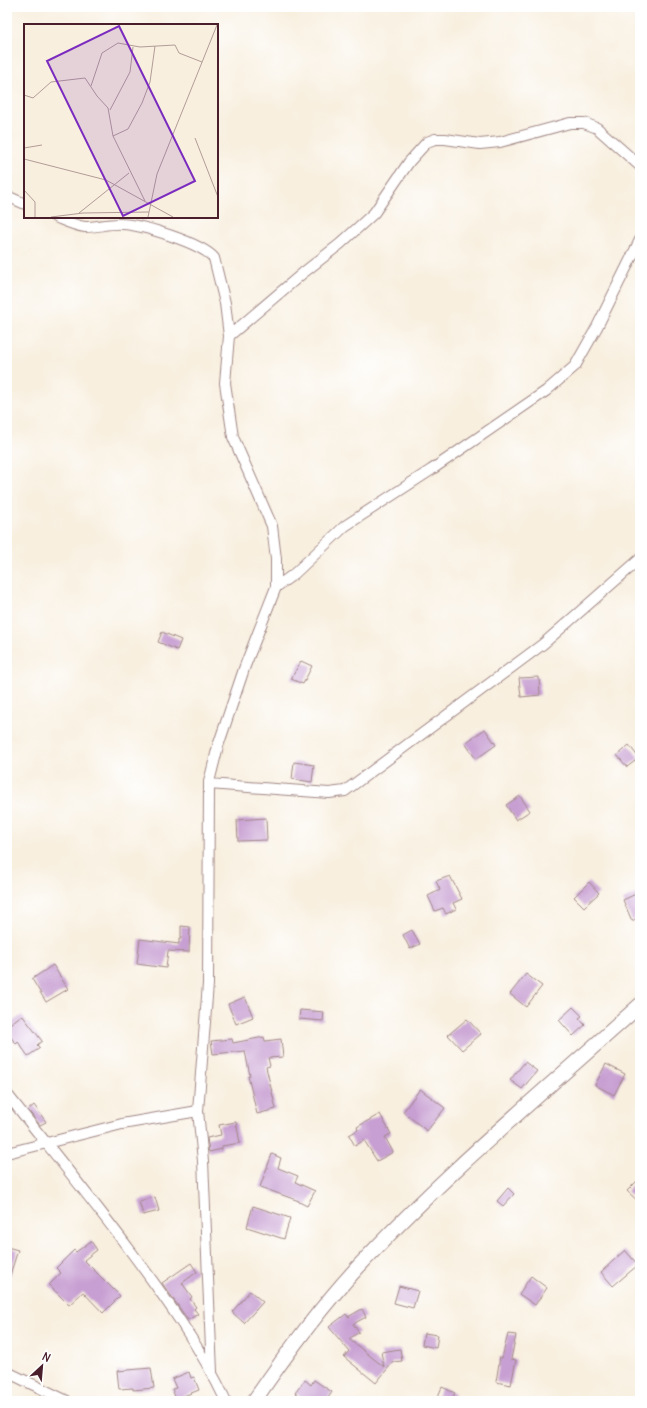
<svg xmlns="http://www.w3.org/2000/svg" width="647" height="1408" font-family="Delius,sans-serif">
	<style>
		.building { fill: #c79fd2 }
		.lines { fill: none; stroke-linecap: round; stroke-linejoin: round }
		.street-casing { stroke: #a18785; stroke-width: 12 }
		.secondary-casing { stroke: #a18785; stroke-width: 16 }
		.street { stroke: #fff; stroke-width: 10 }
		.secondary { stroke: #fff; stroke-width: 14 }
		.inset-road { fill: none; stroke: #b29c97; stroke-width: 1 }
		.view { fill: #7b2cbf; fill-opacity: 0.15; stroke: #7b2cbf; stroke-width: 2 }
		.inset-edge { fill: none; stroke: #4a1f2b; stroke-width: 2 }
	</style>
	<rect width="100%" height="100%" fill="#fff"/>
	<filter id="ink" filterUnits="userSpaceOnUse"><feTurbulence type="fractalNoise" baseFrequency=".025" numOctaves="2"/><feDisplacementMap in="SourceGraphic" scale="8" xChannelSelector="R" yChannelSelector="G"/><feConvolveMatrix kernelMatrix="1 2 1 2 8 2 1 2 1" color-interpolation-filters="sRGB"/></filter>
	<filter id="wash" filterUnits="userSpaceOnUse"><feTurbulence type="fractalNoise" baseFrequency=".012" numOctaves="4" result="noise"/><feDisplacementMap in="SourceGraphic" scale="16" xChannelSelector="R" yChannelSelector="G"/><feGaussianBlur stdDeviation="0.9" result="paint"/><feColorMatrix in="noise" values="0 0 0 0 0 0 0 0 0 0 0 0 0 0 0 0 0 1.4 0 .05"/><feComposite in="paint" operator="in"/></filter>
	<g filter="url(#wash)">
		<rect width="100%" height="100%" fill="#f8efdf"/>
		<g id="blocks">
			<!-- building -->
			<path class="building" d="M162,632L181,640L177,650L158,642Z
				M301,661L312,666L303,684L291,679Z
				M539,677L540,695L521,697L519,678Z
				M485,729L496,745L476,759L465,743Z
				M629,745L639,758L627,767L617,755Z
				M294,762L314,765L312,782L292,779Z
				M520,796L530,811L516,820L506,805Z
				M266,818L267,840L238,841L237,820Z
				M450,876L462,899L453,903L456,909L446,914L443,908L435,911L428,896L440,890L436,881Z
				M589,882L599,893L584,907L574,897Z
				M640,892V917L632,921L623,900Z
				M181,926L190,927L189,952L168,951L166,968L137,964L140,939L179,944V939H181Z
				M412,930L420,944L410,949L403,935Z
				M53,965L68,989L46,1002L32,979Z
				M526,974L542,986L526,1007L510,994Z
				M245,997L253,1017L236,1024L228,1004Z
				M573,1007L582,1016L579,1018L585,1025L573,1036L559,1020Z
				M300,1010L324,1012L323,1021L299,1019Z
				M22,1015L42,1041L37,1045L40,1048L28,1056L18,1042L16,1044L7,1032V1026Z
				M467,1019L481,1034L462,1050L448,1035Z
				M264,1037L265,1041L281,1039L283,1057L268,1058L270,1066L266,1067L276,1109L257,1114L248,1076H250L245,1051L213,1054L211,1041L232,1039L233,1043Z
				M525,1062L537,1071L522,1089L510,1080Z
				M606,1064L625,1074L614,1095L595,1085Z
				M420,1089L445,1108L427,1131L403,1112Z
				M34,1105L46,1122L40,1125L28,1110Z
				M380,1114L391,1134L385,1137L393,1152L377,1161L364,1140L355,1146L349,1135L358,1130L357,1127Z
				M236,1122L240,1143L222,1146V1149L209,1152L207,1138L221,1135L219,1125Z
				M272,1154L281,1158L278,1168L298,1176L295,1182L315,1191L307,1206L299,1202V1201L260,1187Z
				M640,1178V1203L627,1191Z
				M508,1188L514,1194L503,1206L497,1201Z
				M155,1197L159,1211L143,1215L139,1201Z
				M253,1206L290,1218L284,1239L247,1227Z
				M91,1241L97,1250L84,1260L120,1296L103,1313L83,1292L69,1305L49,1285L61,1273L56,1268L74,1250L76,1252Z
				M7,1247L18,1250L9,1278H7Z
				M625,1250L638,1265L613,1286L601,1272Z
				M191,1263L197,1272L182,1283L192,1297L190,1299L196,1307L194,1309L198,1314L188,1320L162,1283Z
				M531,1276L547,1288L535,1305L519,1294Z
				M399,1286L418,1291L413,1308L394,1303Z
				M250,1291L263,1302L244,1323L232,1312Z
				M362,1309L366,1317L353,1324L359,1332L349,1339L384,1367L381,1352L400,1349L402,1361L393,1362L376,1383L344,1357L349,1351L329,1327L346,1314L348,1317Z
				M424,1333L438,1335L436,1348L422,1345Z
				M508,1334L516,1335L511,1359L516,1360L511,1385L496,1382L500,1357L502,1358Z
				M151,1368L154,1388L133,1390V1388L119,1389L117,1371Z
				M189,1372L191,1378L194,1377L199,1390L176,1399L172,1389L176,1388L172,1379Z
				M305,1380L311,1385L314,1380L332,1392L326,1401H300L302,1398L295,1393Z
				M442,1387L455,1393L451,1401H436Z"/>
		</g>
	</g>
	<g filter="url(#ink)">
		<use href="#blocks" fill-opacity="0" stroke="#a18785" stroke-width="1"/>
		<g class="lines">
			<defs>
				<path id="street" d="M7,196L25,204
					M55,217C65,221 75,226 85,227C97,227 110,223 122,224C143,225 201,243 214,258L225,303L229,336L225,383L233,437L272,526L276,559V587L245,666L218,746L209,782L208,984L198,1111L203,1161L212,1372
					M229,336L303,273L340,244L362,224L374,213L409,162L427,142L435,139H445L480,144L500,142L570,123H584L597,128L640,166
					M276,587L294,574L345,526L431,470L546,391L575,366L597,327L640,240
					M209,784L329,793L345,791L543,644L640,559
					M7,1094C49,1147 92,1199 132,1253C167,1300 201,1348 226,1401
					M7,1153L122,1124L198,1111
					M7,1372L67,1401"/>
				<path id="secondary" d="M254,1401C286,1354 319,1309 358,1267C445,1173 545,1091 640,1005"/>
			</defs>
			<!-- street casing -->
			<use href="#street" class="street-casing"/>
			<!-- secondary casing -->
			<use href="#secondary" class="secondary-casing"/>
			<!-- street -->
			<use href="#street" class="street"/>
			<!-- secondary -->
			<use href="#secondary" class="secondary"/>
		</g>
	</g>
	<!-- overview -->
	<g transform="translate(24 24)">
		<rect width="194" height="194" fill="#f8efdf"/>
		<path class="inset-road" d="M67,62L78,29L94,19L116,23L151,21L155,29L178,38M0,71L9,74L27,58L61,54L73,72L84,84L89,112L121,177M86,86L106,48L109,23M89,112L104,105L118,79L126,58L131,22M171,114L194,173M0,124L18,121M0,135L82,156L149,193M0,166L11,178V193M55,189L105,149M27,193L59,189L125,188M124,193L133,150L193,1"/>
		<path class="view" d="M95,2L171,157L99,192L23,37Z"/>
		<rect width="194" height="194" class="inset-edge"/>
	</g>
	<!-- margin -->
	<rect width="647" height="1408" fill="none" stroke="#fff" stroke-width="24"/>
	<!-- north arrow -->
	<g transform="translate(42 1366) rotate(26)" stroke="#ffffff" stroke-width="3" paint-order="stroke">
	<path d="M0-3L7 15L0 10L-7 15Z" fill="#4a1f2b"/>
	<text y="-6" font-size="11" font-weight="bold" text-anchor="middle" fill="#4a1f2b">N</text>
	</g>
</svg>
